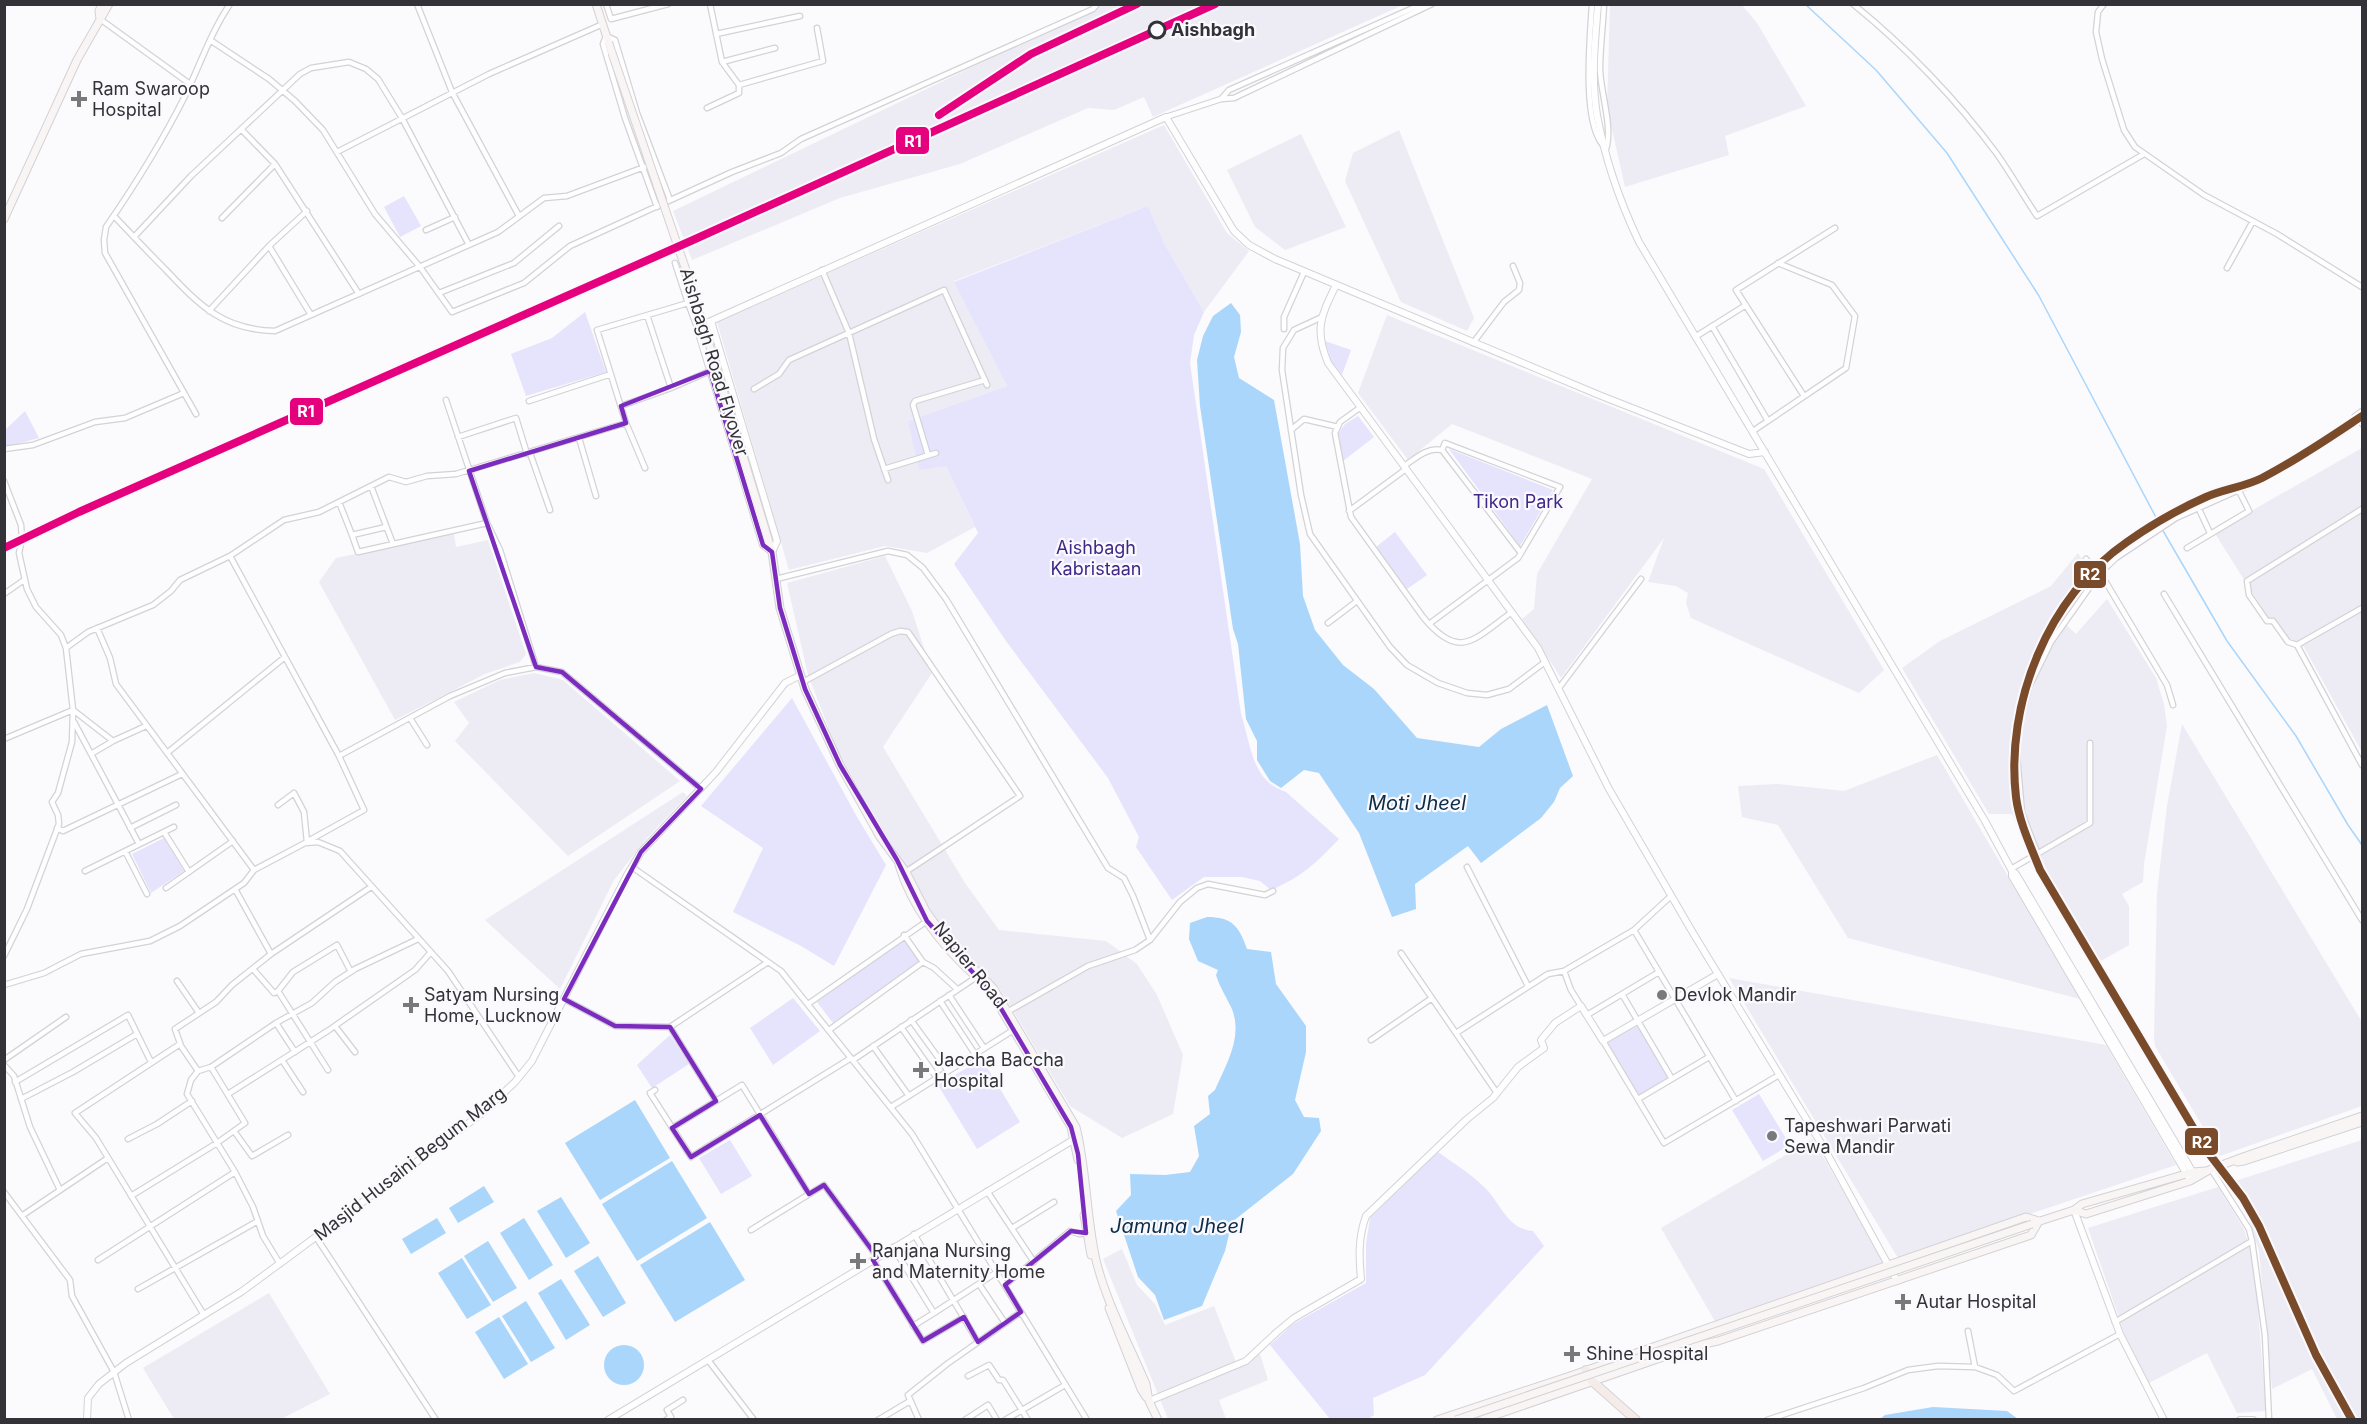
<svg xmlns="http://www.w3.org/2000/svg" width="2367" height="1424" font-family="Inter,sans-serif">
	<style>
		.built { fill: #edecf5 }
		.green { fill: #e6e3fd }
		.water { fill: #aad6fb }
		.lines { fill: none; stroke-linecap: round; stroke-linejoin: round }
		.stream { stroke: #aad6fb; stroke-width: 1.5 }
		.minor-casing { stroke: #d3d2d6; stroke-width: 7 }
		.tertiary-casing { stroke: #d3d2d6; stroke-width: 8 }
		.secondary-casing { stroke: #d3d2d6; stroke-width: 9 }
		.primary-casing { stroke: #d5d5d6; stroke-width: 10 }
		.minor { stroke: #fefeff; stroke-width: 4.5 }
		.tertiary { stroke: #fefeff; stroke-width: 6 }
		.secondary { stroke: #f9f5f4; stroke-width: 7 }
		.primary { stroke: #f5ecea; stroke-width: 8 }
		.rail-casing { stroke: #d0d0d2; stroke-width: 4 }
		.rail { stroke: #faf9fd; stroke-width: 1.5; stroke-dasharray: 4.5; stroke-linecap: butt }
		.secondary-bridge-casing { stroke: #d3d2d6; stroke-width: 9; stroke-linecap: butt }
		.secondary-bridge { stroke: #f9f5f4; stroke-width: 7 }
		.rail-1-casing { stroke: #faf9fd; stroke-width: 12 }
		.rail-2-casing { stroke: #faf9fd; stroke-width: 12 }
		.rail-1 { stroke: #e5007d; stroke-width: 8 }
		.rail-2 { stroke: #7a4b2a; stroke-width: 8 }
		.marked { fill: none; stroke: #7b2cbf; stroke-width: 4.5; stroke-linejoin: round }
		.stop-dot { fill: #faf9fd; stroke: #333337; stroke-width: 3 }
		.poi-dot { fill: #79797c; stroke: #faf9fd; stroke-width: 2 }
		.labels { text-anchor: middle; stroke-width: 4.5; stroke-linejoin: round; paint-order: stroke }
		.stop-label { font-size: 18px; font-weight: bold; fill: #333337; stroke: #faf9fd; text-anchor: start }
		.poi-label { font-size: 18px; fill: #333337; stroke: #faf9fd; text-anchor: start }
		.street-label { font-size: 18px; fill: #333337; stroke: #faf9fd }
		.park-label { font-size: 18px; fill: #402889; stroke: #faf9fd }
		.water-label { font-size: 20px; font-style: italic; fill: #0b2d47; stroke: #faf9fd }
		.line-badge { stroke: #faf9fd; stroke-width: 2 }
		.badge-label { font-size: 16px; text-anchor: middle; font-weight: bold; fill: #fff }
	</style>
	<rect width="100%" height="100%" fill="#fbfafc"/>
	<!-- built -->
	<path class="built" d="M1096,5H1403L1153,117L1144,97L1114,110L1088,108L960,164L840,198L692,260L673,211L966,70L1097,9Z
		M1610,5H1742L1757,23L1806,106L1725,136L1729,155L1625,187L1607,107Z
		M1164,125L1227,233L1249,251L1204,312L1164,243L1148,206L954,281L1007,386L908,421L946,466L975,527L927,553L885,546L789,570L717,322Z
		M1399,130L1474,318L1467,331L1401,302L1345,181L1353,153Z
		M1301,134L1346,227L1285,250L1255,227L1227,170Z
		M1387,315L1764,469L1884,670L1859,693L1691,618L1686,603L1688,593L1676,586L1648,582L1664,538L1561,678L1522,619L1534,609L1537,574L1592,479L1452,424L1408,460L1358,393Z
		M2362,448V752L2304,647L2284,643L2214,532Z
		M454,534L456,547L488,540L526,654L520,662L485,674L395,720L319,582L336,558Z
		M2078,553L2087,567L2053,612L2076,634L2107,599L2156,678L2164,704L2167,726L2144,864L2143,882L2122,894L2129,906V945L2094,965L2025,846L2012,814H1989L1902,668L1940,641L2051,586Z
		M885,556L912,611L932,673L883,747L965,883L999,930L1106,941L1137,964L1157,995L1183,1055L1173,1114L1122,1138L1070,1106L1000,989L951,940L918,893L838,752L808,675L787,583Z
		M534,673L563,680L680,781L568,856L455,741L469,723L454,702L500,680Z
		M2182,724L2362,1022V1106L2220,1156L2155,1046L2154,1037L2157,893L2167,806Z
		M1937,755L2080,999L1848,938L1778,825L1742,817L1738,786L1777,784L1844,791Z
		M683,792L687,796L648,837L614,880L560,989L485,920Z
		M1729,978L2106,1045L2176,1165L1898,1258Z
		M1813,1139L1884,1262L1716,1323L1661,1228Z
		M2362,1140V1419H2337L2312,1369L2272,1389L2259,1251L2249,1220L2229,1183Z
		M2218,1187L2244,1229L2251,1251L2256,1285L2266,1411L2237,1413L2207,1353L2149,1383L2125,1335L2088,1228Z
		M1122,1249L1137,1285L1155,1304L1165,1325L1214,1306L1236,1362L1260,1354L1268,1380L1219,1400L1226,1419H1168L1103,1259Z
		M269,1293L330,1394L281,1419H174L143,1368Z"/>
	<!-- green -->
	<path class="green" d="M404,196L421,226L400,237L384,207Z
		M1148,206L1164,243L1204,312L1194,335L1190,363L1241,714C1251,744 1251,781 1286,792L1339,839C1315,864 1303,876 1271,890L1260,881L1242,877H1204L1172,900L1136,847L1139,837L1108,778L1006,641L954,564L978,533L946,466L919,470L908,421L1007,386L954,282Z
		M585,312L606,372L526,396L511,354L552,338Z
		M1325,341L1351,350L1342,375L1331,361Z
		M25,411L39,438L5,447V430Z
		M1358,416L1374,437L1343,461L1338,434L1345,424Z
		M1449,449L1553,490L1520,546Z
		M1395,532L1427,575L1407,589L1376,547Z
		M792,698L857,817L886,865L834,966L801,946L733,912L763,848L701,806Z
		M164,838L184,871L151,893L132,854Z
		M904,939L919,961L833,1023L817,1002Z
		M793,998L820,1031L773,1065L750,1028Z
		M1638,1025L1669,1079L1638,1097L1607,1043Z
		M670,1035L689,1064L652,1088L637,1065Z
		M982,1059L1020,1122L977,1149L938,1085Z
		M1759,1094L1790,1145L1763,1161L1732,1110Z
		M730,1140L752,1176L721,1194L699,1158Z
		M1438,1152C1453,1163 1470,1173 1483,1186C1501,1202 1506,1229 1533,1231L1544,1246L1425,1375L1373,1398L1374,1415L1368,1419H1330L1270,1345L1293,1324L1366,1283V1244L1370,1218Z"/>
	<!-- water -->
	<path class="water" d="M1231,303L1240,315L1241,332L1234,357L1239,378L1274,400L1300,544L1303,596L1315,630L1343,665L1374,689L1417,738L1479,747L1501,729L1547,705L1573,776L1560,788L1554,802L1541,818L1481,863L1468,846L1415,884L1416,909L1392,917L1359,833L1319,773L1304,770L1281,788L1270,781L1257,760V741L1246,719L1238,644L1233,629L1200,406L1197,360L1203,336L1213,316Z
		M1207,917C1232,917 1239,926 1247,949L1271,952L1276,984L1306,1026V1052L1295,1100L1304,1117L1319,1118L1321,1131L1293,1174L1232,1222L1225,1251L1202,1306L1164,1320L1155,1295L1138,1277L1116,1211L1131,1195L1130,1174L1165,1175L1190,1172L1199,1156L1194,1126L1210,1114L1208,1096L1215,1090C1226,1064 1243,1038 1232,1009C1227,998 1220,988 1216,975L1218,970L1198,961L1189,939L1190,923Z
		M635,1100L670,1158L600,1200L565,1143Z
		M672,1161L707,1218L637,1261L602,1204Z
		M484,1186L494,1202L458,1223L449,1208Z
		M561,1197L590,1243L566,1258L537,1211Z
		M437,1218L446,1233L411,1254L402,1239Z
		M524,1218L553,1265L529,1280L500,1233Z
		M710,1222L745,1280L675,1322L640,1265Z
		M488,1241L517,1288L493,1302L464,1256Z
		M598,1256L626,1303L603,1317L574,1271Z
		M462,1258L491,1305L467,1319L438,1273Z
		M561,1279L590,1325L566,1340L538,1293Z
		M526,1301L555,1348L531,1362L502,1316Z
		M499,1317L528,1364L504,1379L475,1332Z
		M604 1365a20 20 0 1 1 40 0a20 20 0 1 1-40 0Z
		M1933,1407L2007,1411L2018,1419H1880L1885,1415Z"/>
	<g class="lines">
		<!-- stream -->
		<path class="stream" d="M1805,4L1876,70L1947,153L2039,296L2160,525
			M2162,529L2227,641L2296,736L2348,825L2362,845"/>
		<defs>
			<path id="minor" d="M417,4L452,92L519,216
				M606,4L611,19L668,4
				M1592,4C1590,38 1582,118 1602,144
				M1604,4C1603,26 1600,48 1600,70C1601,94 1613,128 1606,149
				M1853,4C1905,46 1957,100 1997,154C2011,174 2023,195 2037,216L2144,154
				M2104,4L2098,12L2096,32L2102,59L2124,130L2135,147L2204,195L2277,234L2362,287
				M100,19L190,84
				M716,34L800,16
				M210,40L269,79L295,101L323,130L375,214L420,267L452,312L524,283L570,246L732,172L781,153L801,139L1093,9L1097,4
				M722,62L775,48
				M739,85L823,61L817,28
				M1221,99L1229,90L1422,4
				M707,108L739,93V85L722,62L710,4
				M1166,117L1221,99L1234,98L1432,4
				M241,129L275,164L359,294
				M337,152L489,74L603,24
				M657,207L625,118L603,44L606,36L615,40L637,113L670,200
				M114,216C131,234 148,252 166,270C199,305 223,330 275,331L498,232L544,198L567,196L655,163
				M222,218L275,164
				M426,230L455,217
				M134,237L191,176L300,74L311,68L349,62L366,69L378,79L402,118L469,245
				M269,246L311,315
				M675,263L688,303
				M2227,268L2253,221
				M822,270L849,333L874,439L888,480
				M439,293L514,263L559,226
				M209,311L269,246L307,211
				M647,315L671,388
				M1320,318L1294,330L1283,348L1282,370L1301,495L1310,534L1390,647L1407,665L1438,683L1467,693L1487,695L1509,689L1545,662
				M1712,326L1768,421
				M1284,329V317L1304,272
				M1695,337L1746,305
				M1473,343L1504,302L1519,290L1520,283L1513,266
				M754,389L779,374L789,360L944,290L987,385
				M1804,396L1736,290L1835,228
				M446,400L487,523L500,550L536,667
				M529,401L611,374
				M621,406L671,388L710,371
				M1361,407L1340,422L1335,433L1351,517L1423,617C1460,662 1474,639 1512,612
				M2362,411L2355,416L2362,424
				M196,414L105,253L104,240L106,227C135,185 162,142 185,96C200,65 211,32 230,4
				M1291,430L1304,419L1338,427
				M1753,431L1846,368L1855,316L1832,285L1778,263
				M458,437L516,418L527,454
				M579,438L596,496
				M4,449L33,445L95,422L125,418L184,393
				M530,453L550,510
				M928,455L913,405L915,401L985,380
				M1404,466C1416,458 1427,447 1442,450
				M645,468L626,423L597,330L688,303L697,327
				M884,469L936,453
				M4,481L21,525L22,539L19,553L27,589L36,607L61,635L66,648L73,710L72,742L58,793L52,802L58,815L59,824L27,909L4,956
				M371,486L393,544
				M339,502L352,535L386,527
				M2198,507L2210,533
				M2362,509L2247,581L2249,595L2267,621H2273L2288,642L2297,645L2362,765
				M1349,511L1406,469
				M352,535L358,552L487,523
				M2187,548L2249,511L2239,491
				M230,556L339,756L364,810L308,841
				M2086,559L2104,579L2167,685L2173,705
				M776,579L888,551L907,555L923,568L946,599L1108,868L1124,878L1133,896L1150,940
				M4,594L24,580
				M2164,594L2362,920
				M1328,623L1357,601
				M1429,624L1518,558L1560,487L1445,443L1442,450L1521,553
				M97,628L110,658L116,684L254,870
				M2297,645L2362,608
				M66,648L88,632L153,605L171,591L180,580L230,556L284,520L319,512L389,477L406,482L427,476L456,474L626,423
				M803,682L891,634L900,631L908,632L1020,796L904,873
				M1559,688L1641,579
				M73,710L113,741L146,726
				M410,718L427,745
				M74,722L139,844
				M4,739L73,710
				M167,753L285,657
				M91,754L113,741
				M339,756L450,696L505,673L536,667L562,672L701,789
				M278,805L294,793L304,812L307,842
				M57,828L63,831L182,774
				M130,828L176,805
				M164,832L189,872
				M125,851L147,894
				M2038,855L2022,813L2017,756L2018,727L2029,687L2051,642L2099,574L2116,558L2176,518L2250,485
				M632,867L781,971L797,991L912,1134L1087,1420
				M1467,867L1528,986
				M2011,869L2090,823V743
				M85,871L174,827
				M166,888L233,841
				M235,889L271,954
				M1634,930L1736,1101
				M904,935L923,962L934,968L957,989
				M1401,953L1497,1093
				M253,969L274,993L278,991L293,972L337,945L351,972
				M1564,971L1571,990L1581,1006
				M177,981L199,1013
				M4,985L44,973L81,954L150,941L180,926L244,883L254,870L305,843L318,842L340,851L448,971L519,1077
				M278,991L328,1070
				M1622,994L1672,1079
				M949,995L984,1048
				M564,999L615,1026L670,1027L768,962
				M940,1001L975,1054
				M808,1004L927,921
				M1007,1012L1088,966L1135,950L1150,940L1180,902L1197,888L1208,884L1265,895L1273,891
				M1587,1015L1659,972
				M911,1020L948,1071
				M276,1023L295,1052
				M335,1026L355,1052
				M670,1027L716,1101
				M901,1027L937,1078
				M829,1030L923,962
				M1456,1033L1548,974L1564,971L1634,930L1671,896
				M1371,1040L1432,998
				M1603,1041L1664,1143L1779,1075
				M180,1044L75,1113L96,1138L204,1315
				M873,1046L909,1096
				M4,1060L66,1017
				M282,1060L303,1092
				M853,1060L978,976
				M4,1065L14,1076L30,1127L60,1190
				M198,1071L211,1067L276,1023L312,1003L335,982L355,969L418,939
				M15,1082L128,1015L151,1062
				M655,1090L650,1093L691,1157L851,1058
				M228,1094L329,1030L415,970L431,952
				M21,1099L73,1072L137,1034
				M1638,1099L1709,1057
				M891,1107L1015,1029
				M672,1128L742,1085L809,1194
				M234,1131L252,1156L288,1135
				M128,1139L157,1124L192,1101
				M2211,1169L2249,1229L2252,1241L2265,1335L2269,1420
				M987,1191L1034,1262
				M4,1192L70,1280L72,1296L114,1372L129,1420
				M131,1196L217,1143L245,1123L211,1067
				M23,1215L108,1158
				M1012,1228L1054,1202
				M751,1230L824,1185L877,1257
				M914,1234L978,1342
				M316,1237L436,1420
				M893,1247L934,1313L913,1326
				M98,1260L235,1172
				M873,1260L923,1341L964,1317
				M280,1264L263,1236L253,1207L235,1172L187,1094L191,1080L198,1071L181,1046L175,1029L216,1002L232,985L271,954L371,887
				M979,1284L1005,1323
				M1005,1285L1070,1231L1079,1234L1090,1233
				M138,1289L258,1221
				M934,1313L997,1272
				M2115,1322L2252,1241
				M1968,1331L1975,1367
				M708,1360L754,1420
				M968,1376L989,1365L999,1380H1003L1028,1420
				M666,1420L671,1417L667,1410L683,1400
				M878,1420L910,1401
				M919,1420L908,1395L947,1364L1021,1312
				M965,1420L988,1405L997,1420
				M1005,1420L1065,1385
				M1767,1420L1864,1388L1908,1370L1938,1366L1975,1367L1997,1375L2014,1391L2120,1334"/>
			<path id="tertiary" d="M1598,4C1595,41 1591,79 1597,115C1605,159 1620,202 1639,242L1985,821L2012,871V876L2189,1178
				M1336,285C1321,316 1314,329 1328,363L1538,648L1609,789L1693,933L1824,1148L1897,1281
				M711,321L777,541L772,552L763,545L697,327L711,321L1166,117L1234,231L1249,245L1275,259L1599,395L1749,454L1765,452
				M2012,871L2016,874L2195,1176
				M2074,1210L2120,1334L2164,1420
				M1149,1401L1246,1361L1277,1332L1294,1318L1361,1279C1359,1257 1358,1238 1366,1216L1466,1120L1493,1098L1518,1067L1544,1048L1541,1040L1555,1023L1581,1006L1603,1041L1718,974
				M87,1420L88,1398L99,1384L126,1363L241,1292L286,1259L481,1114L515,1082L532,1061L627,875L641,852L716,772L785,683L801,675
				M608,1420L1078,1137
				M2240,1420H2253"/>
			<path id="secondary" d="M596,4L612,53
				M100,19L99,11L102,4
				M4,219L77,60L109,4
				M720,380L772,552L780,608L805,689L840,765L880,837L906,872L926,911L948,942L994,989L1076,1127C1087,1171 1086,1216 1096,1260C1106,1302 1129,1344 1146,1384L1149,1401L1158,1420
				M899,865C911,907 943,947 975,976
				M1002,1011L1071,1127L1078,1160
				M2237,1162L2244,1161L2362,1122
				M2074,1210L2086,1214L2190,1181L2211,1169L2243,1157L2362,1116
				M1084,1215L1091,1255
				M2037,1222L2074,1210L2082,1204L2193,1172L2206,1171
				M1109,1308L1141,1389L1146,1397
				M1437,1420L1570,1376L2026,1217L2039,1221
				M1481,1420L1695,1346L1718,1341L2031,1235L2039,1221"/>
			<path id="primary" d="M1586,1370L1592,1381L1636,1420"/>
		</defs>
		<!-- minor casing -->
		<use href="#minor" class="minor-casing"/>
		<!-- tertiary casing -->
		<use href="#tertiary" class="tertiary-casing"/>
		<!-- secondary casing -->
		<use href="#secondary" class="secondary-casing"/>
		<!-- primary casing -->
		<use href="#primary" class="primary-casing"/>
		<!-- minor -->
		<use href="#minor" class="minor"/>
		<!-- tertiary -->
		<use href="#tertiary" class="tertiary"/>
		<!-- secondary -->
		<use href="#secondary" class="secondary"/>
		<!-- primary -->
		<use href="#primary" class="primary"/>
		<defs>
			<path id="rail" d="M4,548L79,512L693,240L1215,4
				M2352,1420L2316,1355L2259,1226L2243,1198L2207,1151L2040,870C2031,847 2019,822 2016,797C2005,704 2048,596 2127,542C2151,525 2179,509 2206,497C2224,489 2244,487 2262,478C2297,460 2329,438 2362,416"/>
		</defs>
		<!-- rail casing -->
		<use href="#rail" class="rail-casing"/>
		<!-- rail -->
		<use href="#rail" class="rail"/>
		<defs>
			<path id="secondary-bridge" d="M612,53L688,276L720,380
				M1456,1420L2032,1224"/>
		</defs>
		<!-- secondary-bridge casing -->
		<use href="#secondary-bridge" class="secondary-bridge-casing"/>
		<!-- secondary-bridge -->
		<use href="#secondary-bridge" class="secondary-bridge"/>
		<defs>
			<path id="rail-1" d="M939,115L1031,54L1137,4
				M4,548L79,512L693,240L1215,4"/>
			<path id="rail-2" d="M2352,1420L2316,1355L2259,1226L2243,1198L2207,1151L2040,870C2031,847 2019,822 2016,797C2005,704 2048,596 2127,542C2151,525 2179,509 2206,497C2224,489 2244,487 2262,478C2297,460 2329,438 2362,416"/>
		</defs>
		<!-- rail-1 casing -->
		<use href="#rail-1" class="rail-1-casing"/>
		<!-- rail-2 casing -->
		<use href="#rail-2" class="rail-2-casing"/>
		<!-- rail-1 -->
		<use href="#rail-1" class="rail-1"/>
		<!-- rail-2 -->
		<use href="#rail-2" class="rail-2"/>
	</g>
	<!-- marked area -->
	<path class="marked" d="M710,371L763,545L772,552L780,608L805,689L840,765L897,860L927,921L993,995L1071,1127L1078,1154L1086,1233L1071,1231L1005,1285L1021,1312L978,1342L964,1317L923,1341L873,1260L877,1257L824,1185L809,1194L760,1115L691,1157L672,1128L716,1101L670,1027L615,1026L564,999L641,852L701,789L562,672L536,667L469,471L626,423L621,406Z"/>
	<!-- markers -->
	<circle class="stop-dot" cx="1157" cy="30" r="8"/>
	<g class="poi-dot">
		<path d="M76 90h6v6h6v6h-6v6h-6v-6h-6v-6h6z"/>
		<circle cx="1662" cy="995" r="6"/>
		<path d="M408 996h6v6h6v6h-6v6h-6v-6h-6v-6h6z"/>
		<path d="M918 1061h6v6h6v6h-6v6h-6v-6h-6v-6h6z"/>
		<circle cx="1772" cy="1136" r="6"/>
		<path d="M855 1252h6v6h6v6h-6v6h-6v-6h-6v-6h6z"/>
		<path d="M1900 1293h6v6h6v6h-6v6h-6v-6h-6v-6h6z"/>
		<path d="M1569 1345h6v6h6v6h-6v6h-6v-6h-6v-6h6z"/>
	</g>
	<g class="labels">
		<!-- stop labels -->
		<g class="stop-label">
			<text x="1171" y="36">Aishbagh</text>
		</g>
		<!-- poi labels -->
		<g class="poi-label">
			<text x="92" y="95">Ram Swaroop<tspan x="92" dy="21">Hospital</tspan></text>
			<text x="424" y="1001">Satyam Nursing<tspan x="424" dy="21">Home, Lucknow</tspan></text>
			<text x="1674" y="1001">Devlok Mandir</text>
			<text x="934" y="1066">Jaccha Baccha<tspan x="934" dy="21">Hospital</tspan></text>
			<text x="1784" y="1132">Tapeshwari Parwati<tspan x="1784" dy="21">Sewa Mandir</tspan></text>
			<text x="872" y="1257">Ranjana Nursing<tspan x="872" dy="21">and Maternity Home</tspan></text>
			<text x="1916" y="1308">Autar Hospital</text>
			<text x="1586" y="1360">Shine Hospital</text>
		</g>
		<!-- street labels -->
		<g class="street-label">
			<text transform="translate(714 362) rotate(73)" y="6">Aishbagh Road Flyover</text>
			<text transform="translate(970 965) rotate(51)" y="6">Napier Road</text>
			<text transform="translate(410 1164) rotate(-38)" y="6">Masjid Husaini Begum Marg</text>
		</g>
		<!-- park labels -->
		<g class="park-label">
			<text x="1518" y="508">Tikon Park</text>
			<text x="1096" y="554">Aishbagh<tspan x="1096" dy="21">Kabristaan</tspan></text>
		</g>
		<!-- water labels -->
		<g class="water-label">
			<text x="1417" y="810">Moti Jheel</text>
			<text x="1177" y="1233">Jamuna Jheel</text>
		</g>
	</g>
	<g class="line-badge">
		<rect x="895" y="126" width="35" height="29" rx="6" fill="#e5007d"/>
		<rect x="289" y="397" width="35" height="29" rx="6" fill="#e5007d"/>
		<rect x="2073" y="560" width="34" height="29" rx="6" fill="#7a4b2a"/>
		<rect x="2184" y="1127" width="35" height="29" rx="6" fill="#7a4b2a"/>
	</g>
	<g class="badge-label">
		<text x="913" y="147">R1</text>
		<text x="306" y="417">R1</text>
		<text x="2090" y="580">R2</text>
		<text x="2202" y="1148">R2</text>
	</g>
	<!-- border -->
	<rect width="2367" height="1424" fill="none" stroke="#333337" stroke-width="12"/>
</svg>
